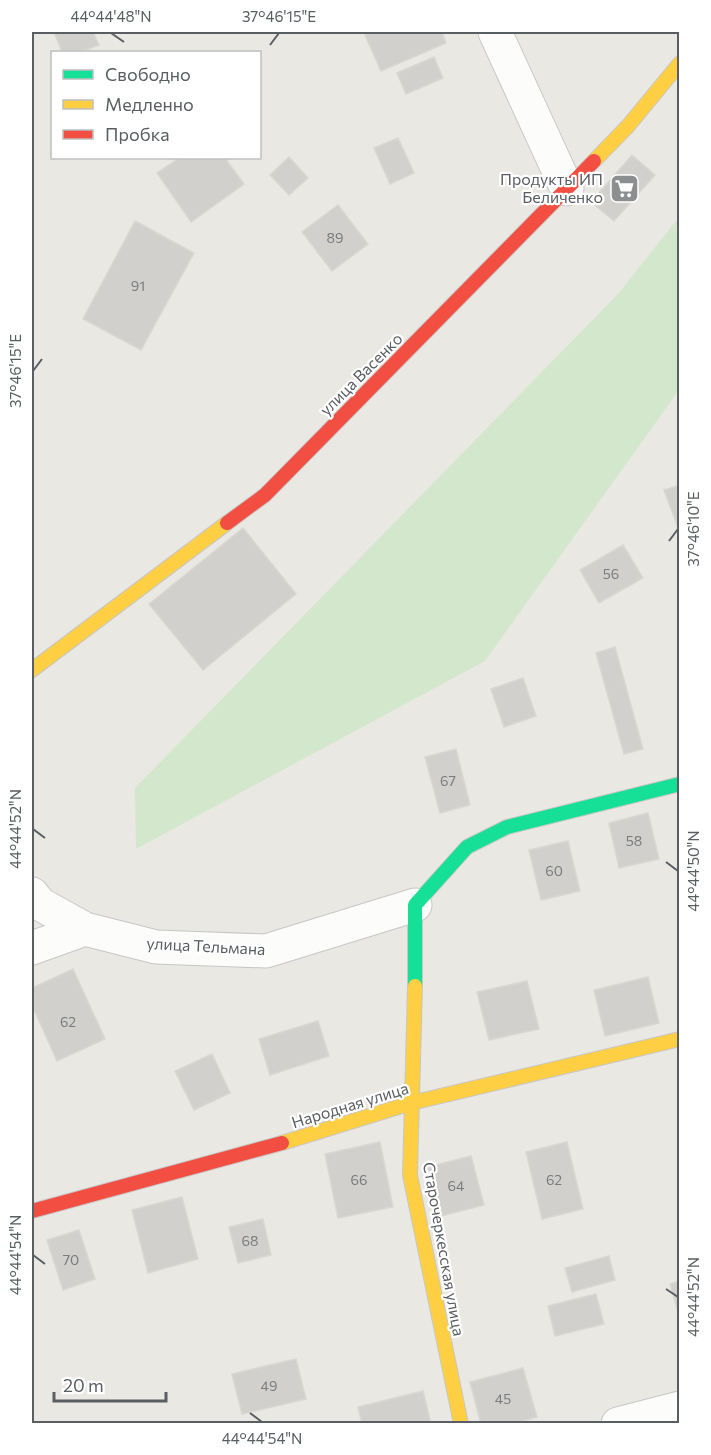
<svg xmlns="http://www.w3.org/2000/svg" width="711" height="1455" font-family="Commissioner,sans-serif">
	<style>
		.green { fill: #d2e7cc }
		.building { fill: #d1d0cd; stroke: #dad7d2; stroke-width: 1.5 }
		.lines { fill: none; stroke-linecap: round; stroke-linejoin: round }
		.street-casing { stroke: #c6c7c6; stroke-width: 35 }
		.fast-casing { stroke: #c7c7c7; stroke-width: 16 }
		.slow-casing { stroke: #c7c7c7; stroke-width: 16 }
		.jam-casing { stroke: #c7c7c7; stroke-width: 16 }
		.street { stroke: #fcfcfb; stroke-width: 33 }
		.fast { stroke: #16e098; stroke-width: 14 }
		.slow { stroke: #ffcf43; stroke-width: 14 }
		.jam { stroke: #f24e42; stroke-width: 14 }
		.ticks { fill: none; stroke: #595e62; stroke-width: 2 }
		.labels { text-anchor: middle; stroke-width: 4.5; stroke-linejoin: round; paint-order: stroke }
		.number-label { font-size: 14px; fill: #787c7e }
		.poi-label { font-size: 16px; fill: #595e62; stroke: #fff; text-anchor: end }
		.street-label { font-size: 16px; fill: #595e62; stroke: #fff }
		.neatline { fill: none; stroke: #595e62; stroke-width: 2 }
		.ticks-label { font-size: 15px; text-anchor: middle; fill: #595e62 }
	</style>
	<rect width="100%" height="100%" fill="#eae8e3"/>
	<!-- green -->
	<path class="green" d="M679,217V390L485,661L136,849L135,788L618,294Z"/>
	<!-- building -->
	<path class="building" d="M54,32H93L99,45L80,52H62Z
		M374,32H442L446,43L381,71L365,35Z
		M434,57L443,78L406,94L397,73Z
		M398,138L414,173L390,184L374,148Z
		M632,155L655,175L614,221L591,202Z
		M289,157L308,178L289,195L270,175Z
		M179,158H225L244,184L191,222L157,173Z
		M338,205L368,244L332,271L302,232Z
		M135,221L194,253L141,350L83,319Z
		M680,485V533L664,490Z
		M243,528L296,594L203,670L149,604Z
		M623,545L643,578L599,603L580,570Z
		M615,647L643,749L624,754L596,653Z
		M523,678L536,716L504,727L491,689Z
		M456,749L470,805L440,813L425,757Z
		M648,813L659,859L619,868L609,823Z
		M568,841L580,891L541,900L529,850Z
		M73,969L105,1039L57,1061L32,1005V988Z
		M648,977L659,1023L605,1036L594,990Z
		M527,981L539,1029L489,1040L477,992Z
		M318,1021L329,1056L270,1075L259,1039Z
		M212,1054L230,1093L194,1110L175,1071Z
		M380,1142L393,1207L338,1218L325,1154Z
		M567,1142L583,1209L542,1219L526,1152Z
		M471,1156L484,1205L441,1216L428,1167Z
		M182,1197L198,1259L148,1273L132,1210Z
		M263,1219L271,1255L238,1263L229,1227Z
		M79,1230L95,1279L63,1290L47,1240Z
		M609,1256L615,1280L572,1292L565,1268Z
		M680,1281V1319L670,1284Z
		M596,1294L604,1324L555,1336L548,1306Z
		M296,1359L306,1399L242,1414L232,1374Z
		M523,1368L537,1417L512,1424H481L470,1382Z
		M423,1391L431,1424H362L358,1407Z"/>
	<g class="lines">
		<defs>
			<path id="street" d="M495,32L567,189
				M32,894L40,904L85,929
				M32,948L85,929L156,947L266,951L415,905
				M618,1424L680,1408"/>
			<path id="fast" d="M415,986V905L467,847L507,827L680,784"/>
			<path id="slow" d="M594,161L628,126L680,63
				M32,670L227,523
				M415,986L410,1175L461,1424
				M282,1143L411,1103L680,1039"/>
			<path id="jam" d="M227,523L265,495L594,161
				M32,1211L282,1143"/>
		</defs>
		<!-- street casing -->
		<use href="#street" class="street-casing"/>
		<!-- fast casing -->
		<use href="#fast" class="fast-casing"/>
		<!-- slow casing -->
		<use href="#slow" class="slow-casing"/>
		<!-- jam casing -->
		<use href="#jam" class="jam-casing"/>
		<!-- street -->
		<use href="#street" class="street"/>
		<!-- fast -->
		<use href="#fast" class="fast"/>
		<!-- slow -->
		<use href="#slow" class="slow"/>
		<!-- jam -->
		<use href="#jam" class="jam"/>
	</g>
	<!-- ticks -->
	<path class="ticks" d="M111,33L124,42M270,45L279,33M33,371L42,359M669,541L678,529M33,829L45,838M666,862L678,871M33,1255L45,1264M666,1289L678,1297M250,1413L262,1422"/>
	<!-- icons -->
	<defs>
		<symbol id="supermarket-square" viewBox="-11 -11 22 22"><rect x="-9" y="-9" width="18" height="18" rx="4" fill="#8c8e8f" stroke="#fff"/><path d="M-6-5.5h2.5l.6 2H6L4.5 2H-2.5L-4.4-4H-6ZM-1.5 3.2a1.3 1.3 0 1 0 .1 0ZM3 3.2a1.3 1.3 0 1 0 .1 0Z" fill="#fff"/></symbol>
	</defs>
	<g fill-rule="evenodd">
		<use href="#supermarket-square" x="608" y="172" width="33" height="33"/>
	</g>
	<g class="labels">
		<!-- number labels -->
		<g class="number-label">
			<text x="335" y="243">89</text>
			<text x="138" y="291">91</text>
			<text x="611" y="579">56</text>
			<text x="448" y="786">67</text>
			<text x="634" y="846">58</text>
			<text x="554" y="876">60</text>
			<text x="68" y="1027">62</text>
			<text x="359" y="1185">66</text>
			<text x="554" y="1185">62</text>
			<text x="456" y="1191">64</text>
			<text x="250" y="1246">68</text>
			<text x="71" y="1265">70</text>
			<text x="269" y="1391">49</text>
			<text x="503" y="1404">45</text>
		</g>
		<!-- poi labels -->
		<g class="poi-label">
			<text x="603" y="185">Продукты ИП<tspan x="603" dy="18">Беличенко</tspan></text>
		</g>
		<!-- street labels -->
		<g class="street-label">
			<text transform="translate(361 374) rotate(-45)" y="6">улица Васенко</text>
			<text transform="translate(206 946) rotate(3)" y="6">улица Тельмана</text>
			<text transform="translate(350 1105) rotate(-17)" y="6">Народная улица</text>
			<text transform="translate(444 1249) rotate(80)" y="6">Старочеркесская улица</text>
		</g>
	</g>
	<!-- border -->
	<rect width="711" height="1455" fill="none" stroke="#ffffff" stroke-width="66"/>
	<!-- legend -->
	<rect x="51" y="51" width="210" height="108" fill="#ffffff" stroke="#bdbfc0" stroke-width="1.5"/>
	<rect x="63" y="70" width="30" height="9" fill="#16e098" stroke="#bdbfc0" stroke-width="1.5"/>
	<text x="105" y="81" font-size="18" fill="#595e62">Свободно</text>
	<rect x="63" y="100" width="30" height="9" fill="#ffcf43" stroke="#bdbfc0" stroke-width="1.5"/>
	<text x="105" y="111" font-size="18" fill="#595e62">Медленно</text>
	<rect x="63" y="130" width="30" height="9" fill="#f24e42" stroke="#bdbfc0" stroke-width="1.5"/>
	<text x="105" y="141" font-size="18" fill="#595e62">Пробка</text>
	<!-- scale -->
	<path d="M54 1392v9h112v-9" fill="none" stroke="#595e62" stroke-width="3"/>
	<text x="63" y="1392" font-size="18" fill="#595e62" stroke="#ffffff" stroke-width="4.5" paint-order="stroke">20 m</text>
	<rect x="33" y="33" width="645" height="1389" class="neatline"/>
	<g class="ticks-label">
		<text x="111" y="22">44°44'48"N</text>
		<text x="279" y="22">37°46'15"E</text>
		<text transform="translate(16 371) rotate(-90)" y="5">37°46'15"E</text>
		<text transform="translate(694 529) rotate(-90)" y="5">37°46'10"E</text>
		<text transform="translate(16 829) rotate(-90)" y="5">44°44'52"N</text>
		<text transform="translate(694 871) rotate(-90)" y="5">44°44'50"N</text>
		<text transform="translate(16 1255) rotate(-90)" y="5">44°44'54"N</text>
		<text transform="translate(694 1297) rotate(-90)" y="5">44°44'52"N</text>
		<text x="262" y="1444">44°44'54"N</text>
	</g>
</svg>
